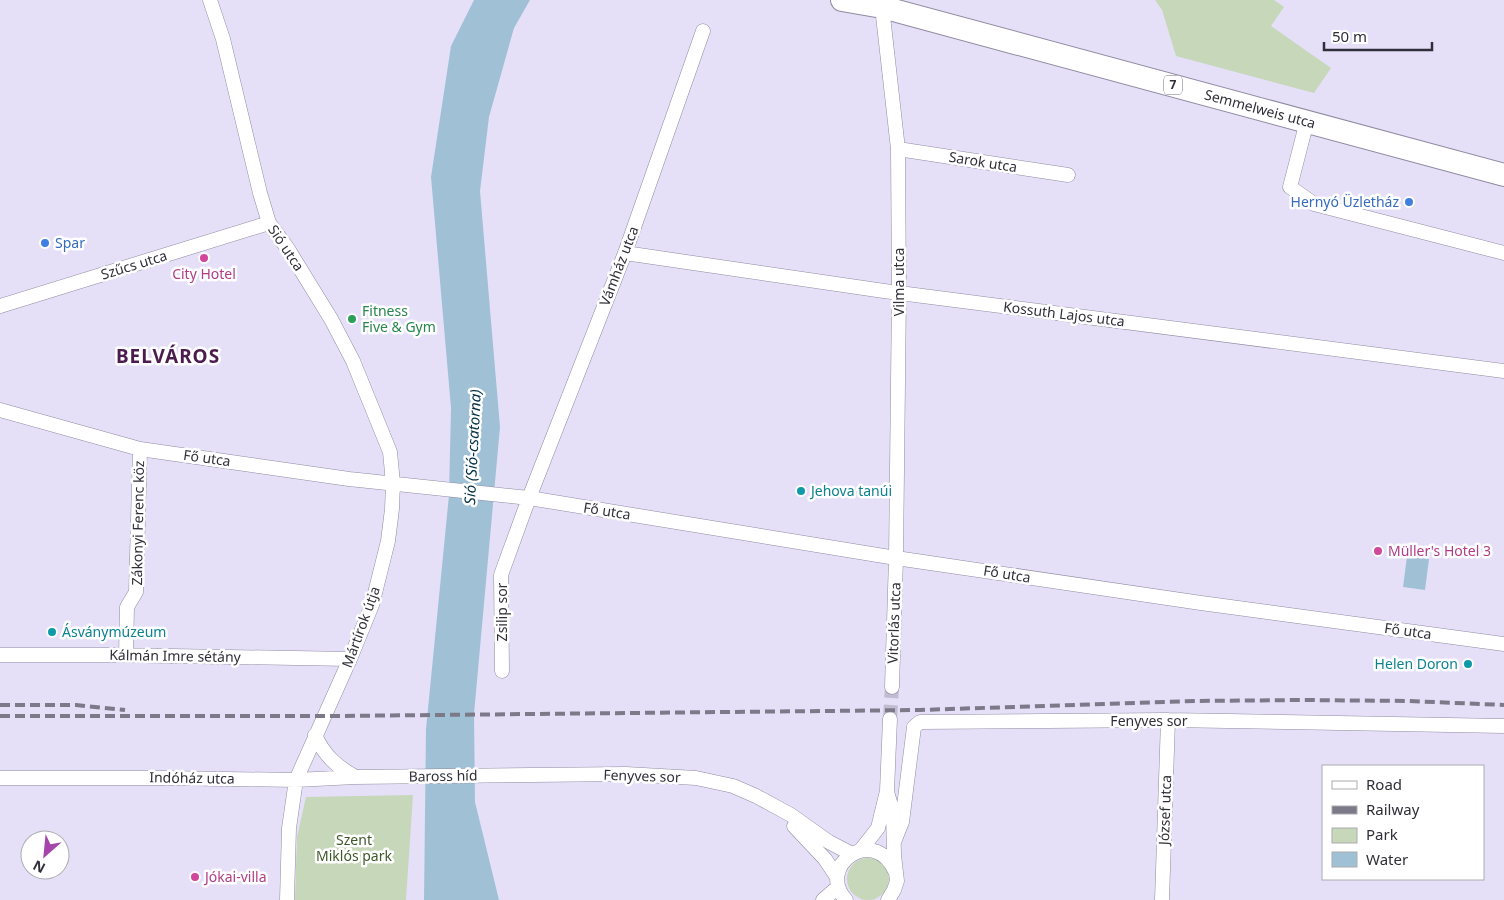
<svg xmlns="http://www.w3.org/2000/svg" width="1504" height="900" font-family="'Noto Sans',sans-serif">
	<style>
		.green { fill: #c6d7ba }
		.water { fill: #a0c1d5 }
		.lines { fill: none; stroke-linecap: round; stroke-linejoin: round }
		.street-tunnel { stroke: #c1bcd2; stroke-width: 14; stroke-dasharray: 14 7; stroke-linecap: butt }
		.street-casing { stroke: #908ba1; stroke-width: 15 }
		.primary-casing { stroke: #908ba1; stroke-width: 24 }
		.street { stroke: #fff; stroke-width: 14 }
		.primary { stroke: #fff; stroke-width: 22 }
		.rail { stroke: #7c7989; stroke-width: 4; stroke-dasharray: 10 5; stroke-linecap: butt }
		.shop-dot { fill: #3f7fe0; stroke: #fff; stroke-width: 2 }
		.hotel-dot { fill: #d1479c; stroke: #fff; stroke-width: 2 }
		.leisure-dot { fill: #2e9e5b; stroke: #fff; stroke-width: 2 }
		.culture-dot { fill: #0f9aa8; stroke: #fff; stroke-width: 2 }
		.labels { text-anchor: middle; stroke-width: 5; stroke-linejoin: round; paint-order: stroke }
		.shield { fill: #fff; stroke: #6e6d74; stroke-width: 1 }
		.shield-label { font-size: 12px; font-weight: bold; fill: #302e38 }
		.street-label { font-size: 14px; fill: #302e38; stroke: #fff }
		.shop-label { font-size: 14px; fill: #366cbe; stroke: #fff; text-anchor: end }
		.hotel-label { font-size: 14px; fill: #b23c85; stroke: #fff; text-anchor: start }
		.leisure-label { font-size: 14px; fill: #27864d; stroke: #fff; text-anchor: start }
		.culture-label { font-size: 14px; fill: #0d838f; stroke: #fff; text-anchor: start }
		.park-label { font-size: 14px; fill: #3e5729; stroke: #fff }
		.water-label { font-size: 15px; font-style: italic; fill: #012f45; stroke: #fff }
		.district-label { font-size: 19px; font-weight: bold; letter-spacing: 1px; fill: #4b1d4e; stroke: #fff }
	</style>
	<rect width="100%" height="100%" fill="#e5e0f8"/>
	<!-- green -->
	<path class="green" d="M1155,0H1274L1284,7L1271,26L1331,68L1314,93L1176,56L1162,10Z
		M413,795L406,900H295L297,837L306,797Z
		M847 879a21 21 0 1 1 42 0a21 21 0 1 1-42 0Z"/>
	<!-- water -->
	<path class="water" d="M474,0H530L514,28L489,117L480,191L500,427L474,714L475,802L499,900H424L426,729L449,495L451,408L431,177L451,46Z
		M1407,556L1429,559L1425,590L1403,587Z"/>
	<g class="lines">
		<!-- street-tunnel -->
		<path class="street-tunnel" d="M890,719L892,687"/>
		<defs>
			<path id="street" d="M210,0L223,39L260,193L269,223L288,249L331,319L353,361L390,452L393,483L392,509L388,541L372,605L350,659L296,780L289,828L287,900
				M882,7L898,149L899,293L896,558L892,687
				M1307,121L1290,187L1314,204L1504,253
				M898,149L1068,175
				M625,253L884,291L1504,371
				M0,306L269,223
				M0,410L140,449L349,479L529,498L896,558L1201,603L1504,644
				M0,655H115L350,659
				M126,655L127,607L136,592L140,449
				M502,671L501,575L529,498L625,253L703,31
				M315,735C324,755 336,766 354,776
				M0,778H164L296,780L355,777L626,774L696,778L733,786L756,796L791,815L829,842L852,854
				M887,792L893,812L894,855L897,881L894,890L888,900
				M794,826L825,859L837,877
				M894,842L902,822L914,727L920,722L1168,720L1504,726
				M860,851L878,828L887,791L890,719
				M823,900L838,887
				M846,900C815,866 874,824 895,871
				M1162,900L1168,720"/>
			<path id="primary" d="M842,0L882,7L1504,175"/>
		</defs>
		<!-- street casing -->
		<use href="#street" class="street-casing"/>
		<!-- primary casing -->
		<use href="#primary" class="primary-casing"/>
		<!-- street -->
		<use href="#street" class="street"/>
		<!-- primary -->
		<use href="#primary" class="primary"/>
		<!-- rail -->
		<path class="rail" d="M0,705H76L125,710
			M0,716H338L920,710L1195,701L1302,700L1409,701L1504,705"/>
	</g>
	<!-- markers -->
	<g class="shop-dot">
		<circle cx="1409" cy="202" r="5"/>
		<circle cx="45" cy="243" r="5"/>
	</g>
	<g class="hotel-dot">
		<circle cx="204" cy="258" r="5"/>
		<circle cx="1378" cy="551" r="5"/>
		<circle cx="195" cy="877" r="5"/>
	</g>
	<circle class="leisure-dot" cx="352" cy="319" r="5"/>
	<g class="culture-dot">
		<circle cx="801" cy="491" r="5"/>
		<circle cx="52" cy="632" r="5"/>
		<circle cx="1468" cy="664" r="5"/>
	</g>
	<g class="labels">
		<!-- shield labels -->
		<rect class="shield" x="1164" y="75.5" width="18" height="19" rx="4"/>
		<g class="shield-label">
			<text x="1173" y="89">7</text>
		</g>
		<!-- street labels -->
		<g class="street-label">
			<text transform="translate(1260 109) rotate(15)" y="5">Semmelweis utca</text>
			<text transform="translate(983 162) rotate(9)" y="5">Sarok utca</text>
			<text transform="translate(286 248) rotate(56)" y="5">Sió utca</text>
			<text transform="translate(134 265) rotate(-17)" y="5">Szűcs utca</text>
			<text transform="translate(619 266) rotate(-69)" y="5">Vámház utca</text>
			<text transform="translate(899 282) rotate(-90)" y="5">Vilma utca</text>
			<text transform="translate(1064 314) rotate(7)" y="5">Kossuth Lajos utca</text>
			<text transform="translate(207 458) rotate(8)" y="5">Fő utca</text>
			<text transform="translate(607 511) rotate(9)" y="5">Fő utca</text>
			<text transform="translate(138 523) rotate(-89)" y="5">Zákonyi Ferenc köz</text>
			<text transform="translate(1007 574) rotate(9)" y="5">Fő utca</text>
			<text transform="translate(502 612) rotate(-90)" y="5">Zsilip sor</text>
			<text transform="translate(894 623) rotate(-88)" y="5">Vitorlás utca</text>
			<text transform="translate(361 627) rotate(-70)" y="5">Mártírok útja</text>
			<text transform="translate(1408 631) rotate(8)" y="5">Fő utca</text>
			<text transform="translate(175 656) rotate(1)" y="5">Kálmán Imre sétány</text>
			<text x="1149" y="726">Fenyves sor</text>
			<text transform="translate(443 776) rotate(-1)" y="5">Baross híd</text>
			<text transform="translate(642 776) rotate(2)" y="5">Fenyves sor</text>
			<text transform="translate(192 778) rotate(1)" y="5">Indóház utca</text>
			<text transform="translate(1165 810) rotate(-88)" y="5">József utca</text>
		</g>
		<!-- shop labels -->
		<g class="shop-label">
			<text x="1399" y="207">Hernyó Üzletház</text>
			<text x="55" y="248" text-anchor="start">Spar</text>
		</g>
		<!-- hotel labels -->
		<g class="hotel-label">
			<text x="204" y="279" text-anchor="middle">City Hotel</text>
			<text x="1388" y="556">Müller's Hotel 3</text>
			<text x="205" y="882">Jókai-villa</text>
		</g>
		<!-- leisure labels -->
		<g class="leisure-label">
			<text x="362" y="316">Fitness<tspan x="362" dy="16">Five &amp; Gym</tspan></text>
		</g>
		<!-- culture labels -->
		<g class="culture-label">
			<text x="811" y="496">Jehova tanúi</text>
			<text x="62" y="637">Ásványmúzeum</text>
			<text x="1458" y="669" text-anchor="end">Helen Doron</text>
		</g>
		<!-- park labels -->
		<g class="park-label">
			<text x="354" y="845">Szent<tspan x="354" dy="16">Miklós park</tspan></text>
		</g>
		<!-- water labels -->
		<g class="water-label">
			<text transform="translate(473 447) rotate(-87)" y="5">Sió (Sió-csatorna)</text>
		</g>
		<!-- district labels -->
		<g class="district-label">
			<text x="168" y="363">BELVÁROS</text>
		</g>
	</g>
	<!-- legend -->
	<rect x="1322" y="765" width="162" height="115" fill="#ffffff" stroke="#acabaf"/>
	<rect x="1332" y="781" width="25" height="8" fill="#ffffff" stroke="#acabaf"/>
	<text x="1366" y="790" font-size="15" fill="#302e38">Road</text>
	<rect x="1332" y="806" width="25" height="8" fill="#7c7989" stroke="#acabaf"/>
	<text x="1366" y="815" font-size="15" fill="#302e38">Railway</text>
	<rect x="1332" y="828" width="25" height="15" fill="#c6d7ba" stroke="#acabaf"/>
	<text x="1366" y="840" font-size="15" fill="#302e38">Park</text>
	<rect x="1332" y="852" width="25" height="15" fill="#a0c1d5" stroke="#acabaf"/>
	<text x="1366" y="865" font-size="15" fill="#302e38">Water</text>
	<!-- north arrow -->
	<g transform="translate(45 855) rotate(207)"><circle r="24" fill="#ffffff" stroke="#acabaf"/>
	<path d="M0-4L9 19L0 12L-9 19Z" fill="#a544ab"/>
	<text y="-8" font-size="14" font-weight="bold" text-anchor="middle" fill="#302e38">N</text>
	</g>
	<!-- scale -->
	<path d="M1324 42v8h108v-8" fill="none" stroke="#302e38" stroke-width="2.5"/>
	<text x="1332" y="42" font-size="15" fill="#302e38" stroke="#ffffff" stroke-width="4" paint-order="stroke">50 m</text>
</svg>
